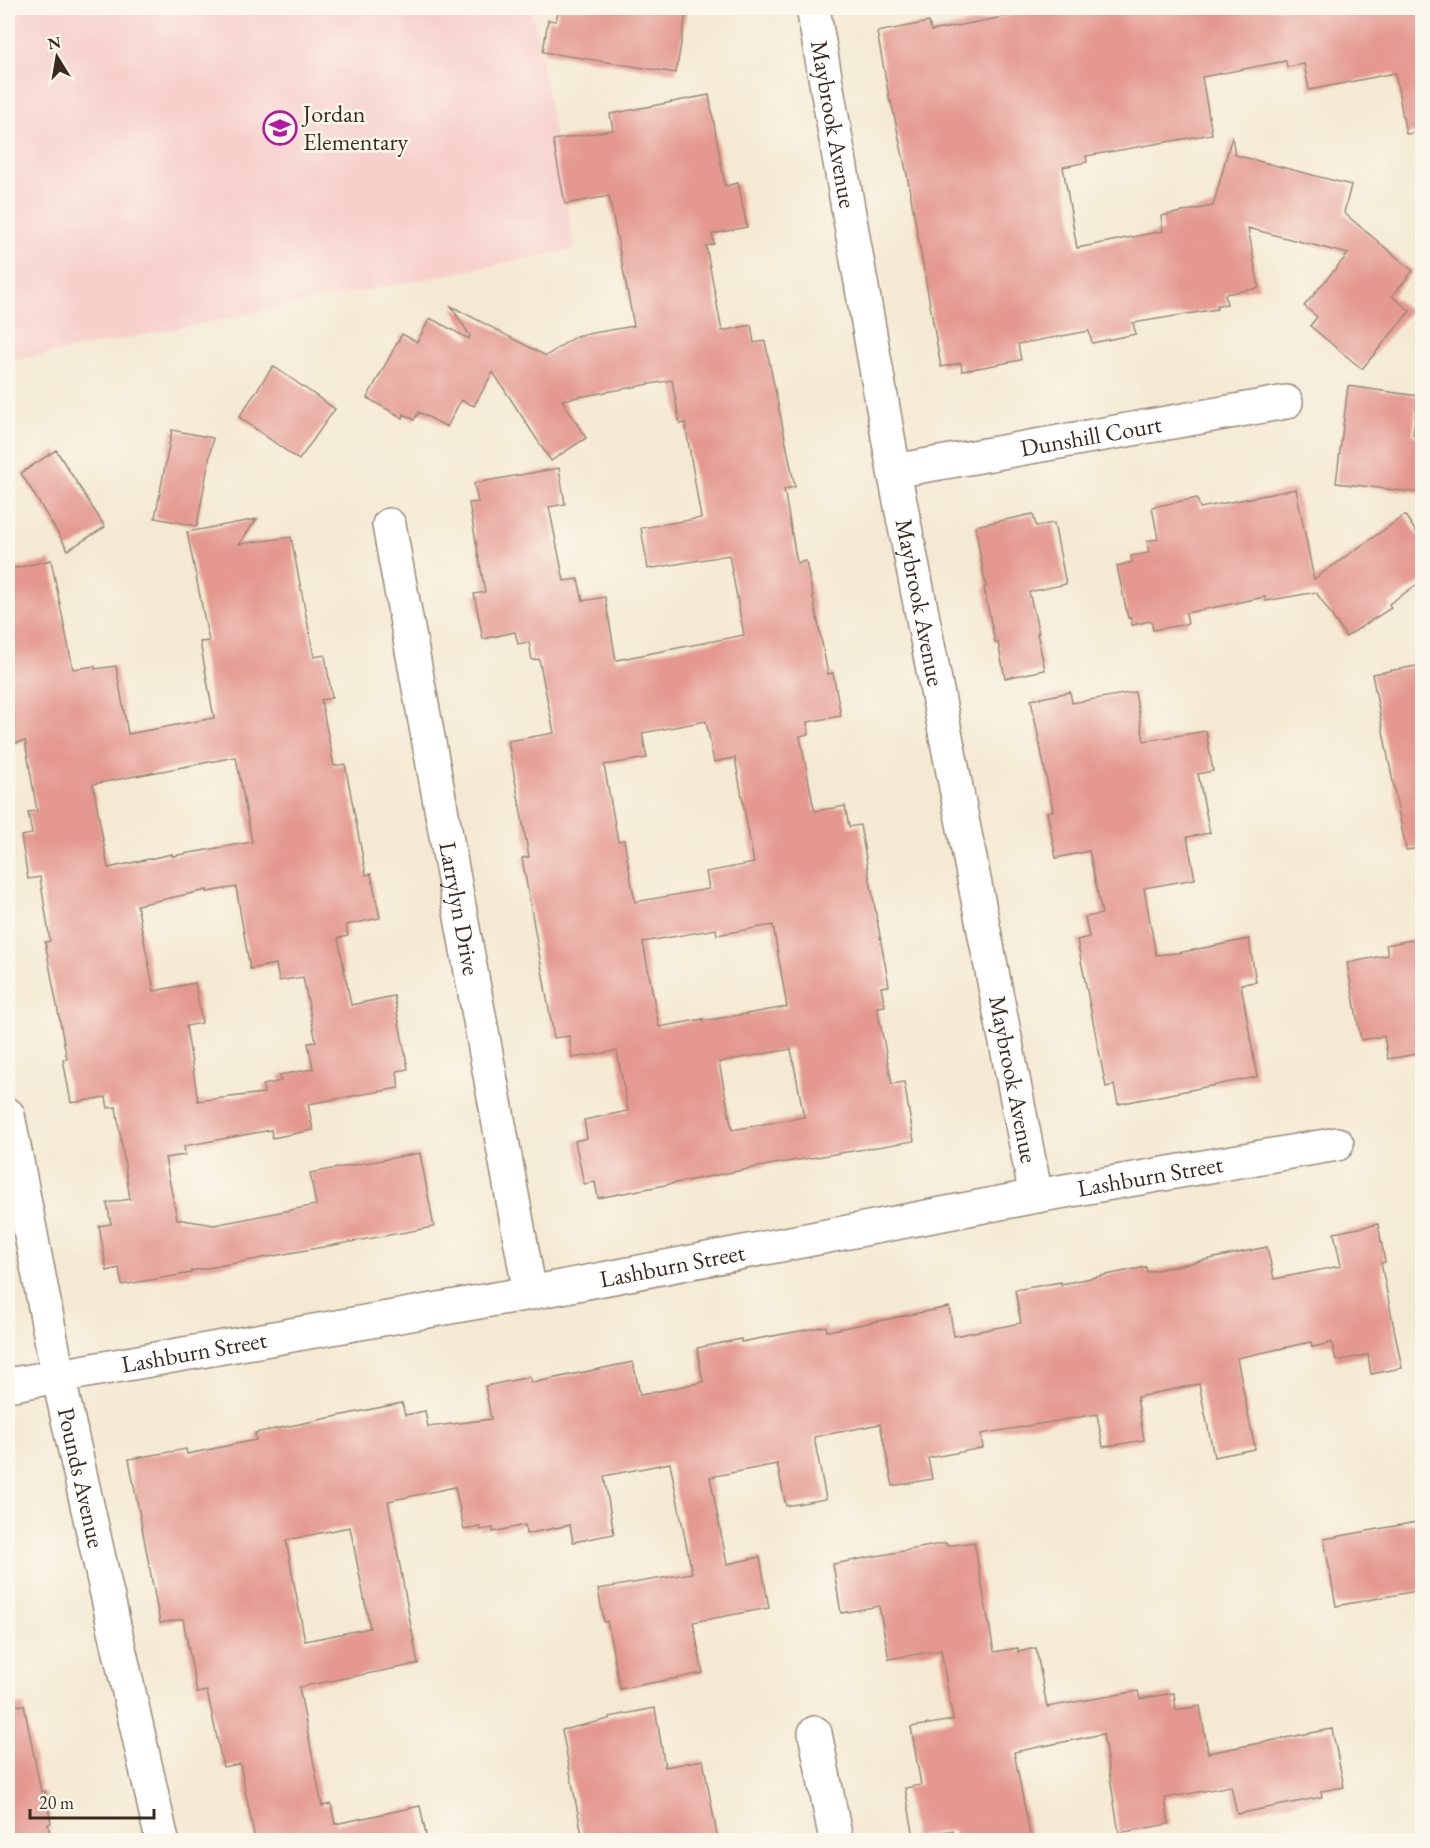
<svg xmlns="http://www.w3.org/2000/svg" width="1430" height="1848" font-family="'EB Garamond',serif">
	<style>
		.built { fill: #f7d0cc }
		.building { fill: #e4988f; fill-rule: evenodd }
		.lines { fill: none; stroke-linecap: round; stroke-linejoin: round }
		.street-casing { stroke: #988a78; stroke-width: 36 }
		.street { stroke: #fff; stroke-width: 33 }
		.labels { text-anchor: middle; stroke-width: 5; stroke-linejoin: round; paint-order: stroke }
		.poi-label { font-size: 24px; fill: #3b2a1e; stroke: #fbf7ec; text-anchor: start }
		.street-label { font-size: 24px; fill: #3b2a1e; stroke: #fbf7ec }
	</style>
	<rect width="100%" height="100%" fill="#fbf7ec"/>
	<filter id="ink" filterUnits="userSpaceOnUse"><feTurbulence type="fractalNoise" baseFrequency=".0167" numOctaves="2"/><feDisplacementMap in="SourceGraphic" scale="12" xChannelSelector="R" yChannelSelector="G"/><feConvolveMatrix kernelMatrix="1 2 1 2 8 2 1 2 1" color-interpolation-filters="sRGB"/></filter>
	<filter id="wash" filterUnits="userSpaceOnUse"><feTurbulence type="fractalNoise" baseFrequency=".008" numOctaves="4" result="noise"/><feDisplacementMap in="SourceGraphic" scale="24" xChannelSelector="R" yChannelSelector="G"/><feGaussianBlur stdDeviation="1.35" result="paint"/><feColorMatrix in="noise" values="0 0 0 0 0 0 0 0 0 0 0 0 0 0 0 0 0 1.4 0 .05"/><feComposite in="paint" operator="in"/></filter>
	<g filter="url(#wash)">
		<rect width="100%" height="100%" fill="#f4e9d2"/>
		<!-- built -->
		<path class="built" d="M8,8H532L575,249L8,362Z"/>
		<g id="blocks">
			<!-- building -->
			<path class="building" d="M559,8H687L676,73L543,52L548,20L556,21Z
				M1012,8H1422V132L1406,134L1395,73L1309,90L1304,64L1287,67L1286,61L1202,77L1212,134L1086,156L1087,162L1063,167L1077,248L1163,231L1161,216L1213,206L1232,136L1235,155L1351,185L1344,213L1413,271L1392,296L1410,311L1362,369L1310,326L1317,317L1304,306L1348,254L1248,228L1259,288L1225,294L1227,304L1217,305V309L1133,323L1136,334L1092,343L1089,331L1018,344L1021,360L962,371L961,363L941,367L907,175L891,101L890,102L877,32L929,22L931,31L1013,15Z
				M709,95L725,186L738,183L747,227L712,234L714,244L706,246L722,331L751,325L754,343L765,341L795,487L784,489L797,563L806,561L828,674L833,673L841,716L807,722L809,734L800,736L813,804L815,811L845,806L849,827L860,825L889,986L881,987L885,1006L877,1007L892,1084L904,1082L914,1141L774,1164L598,1198L595,1182L584,1184L575,1141L587,1138L584,1120L628,1111L617,1051L572,1058L569,1036L554,1038L522,858L529,857L508,741L554,733L539,659L532,660L529,642L518,644L515,632L483,639L474,594L485,592L469,503L478,502L474,483L559,468L565,504L549,507L564,581L578,579L583,601L605,597L616,660L744,635L729,555L648,569L641,528L701,518L685,423L680,424L672,380L562,400L586,438L551,461L493,372L474,406L461,400L447,427L419,412L414,420L404,414L403,418L367,398L402,334L417,342L430,318L469,339L470,336L451,306L546,356L576,336L634,326L609,196L565,204L553,140L613,130L610,114ZM706,721L714,762L735,758L754,863L706,872L709,889L635,902L624,840L618,841L604,765L647,758L642,733ZM773,925L787,1007L703,1021V1019L659,1027L643,942L716,929L717,935ZM791,1049L804,1117L732,1130L719,1062Z
				M273,366L335,409L299,460L239,417Z
				M1348,386L1418,396L1413,435L1422,437V493L1336,483Z
				M172,430L213,438L197,526L155,518Z
				M56,450L105,527L68,550L21,473Z
				M1296,489L1314,579L1405,515L1422,541V581L1389,604L1391,608L1346,637L1316,592L1266,601L1265,597L1186,613L1188,624L1153,630L1151,621L1132,625L1130,617L1128,618L1117,566L1132,562L1131,556L1149,553L1147,541L1158,539L1152,507L1197,498L1200,508Z
				M1033,514L1036,526L1054,523L1066,584L1029,592L1039,633H1037L1045,670L1005,678L998,642L995,643L984,588L986,587L975,526Z
				M257,519L239,544L291,537L314,657L325,655L332,698L321,700L334,766L345,764L366,875L371,874L380,918L346,925L348,936L338,938L351,1005L394,996L408,1069L397,1071L399,1088L308,1104L313,1130L272,1138L271,1130L184,1146L185,1155L165,1158L177,1219L214,1225L316,1205L310,1173L420,1153L434,1227L191,1271V1273L122,1285L119,1268L107,1271L99,1226L111,1224L107,1203L130,1199L116,1107L108,1108L106,1097L71,1103L63,1059H67L45,942L50,941L40,877L28,879L21,836L32,834L28,812L37,811L25,741L11,744L8,724V570L51,560L73,669L95,666V669L116,666L128,734L214,718L200,642L209,641L187,532ZM236,757L252,842L172,856V854L108,868L93,784ZM236,887L250,969L276,964L279,981L303,977L316,1042L308,1043L313,1069L279,1075L281,1081L263,1085L264,1093L198,1101L186,1026L202,1023L195,983L154,991L137,905L207,890V892Z
				M1422,665V848L1406,850L1372,674Z
				M1070,692L1072,703L1135,692L1144,741L1206,731L1213,771L1198,774L1210,833L1187,837L1195,879L1144,888L1156,955L1178,953L1249,939L1256,982L1241,984L1257,1077L1118,1104L1114,1085L1106,1087L1077,940L1089,937L1085,917L1102,914L1089,851L1056,858L1047,812L1053,811L1031,700Z
				M1422,938V1053L1388,1059L1384,1036L1361,1040L1347,963L1388,955L1386,945Z
				M1378,1224L1385,1262L1381,1263L1402,1368L1371,1374L1368,1355L1336,1361L1332,1343L1312,1347L1311,1342L1237,1358L1255,1449L1214,1457L1199,1384L1137,1397L1144,1440L1103,1447L1097,1414L981,1434L983,1448L928,1458L932,1479L893,1486L880,1424L814,1437L826,1499L786,1506L777,1464L710,1477L727,1564L760,1557L769,1608L693,1622L703,1673L620,1689L607,1621L604,1622L598,1589L692,1573L670,1463L604,1476L614,1534L573,1542L570,1525L526,1534L525,1525L493,1532V1528L480,1530V1527L464,1530L455,1487L388,1501L418,1664L299,1687L322,1806L331,1804L335,1824L420,1806L427,1840H255L240,1764L223,1767L207,1691L197,1693L183,1619L160,1623L129,1459L186,1449L187,1454L256,1440L255,1433L402,1403L405,1415L425,1411L428,1427L491,1419L485,1386L530,1377L531,1383L633,1362L640,1395L703,1382L697,1348L741,1339V1342L826,1326L827,1331L949,1307L954,1336L1021,1323L1015,1290L1061,1282V1284L1146,1267L1147,1272L1267,1247L1274,1279L1341,1266L1334,1233ZM350,1527L370,1628L305,1641L286,1540Z
				M1422,1521V1590L1336,1606L1324,1539Z
				M974,1542L994,1652L1018,1648V1652L1036,1648L1047,1707L1138,1691L1140,1699L1174,1693L1176,1710L1200,1706L1208,1753L1332,1729L1344,1787L1321,1791L1322,1797L1237,1814L1231,1786L1165,1798L1169,1824L1119,1833L1103,1734L1014,1752L1031,1840H955L953,1830L914,1837L905,1788L921,1785L911,1727L953,1720L941,1650L889,1659L879,1606L841,1613L833,1564L946,1543L947,1546Z
				M24,1705L41,1792L45,1791L51,1823L48,1824L51,1840H8V1706Z
				M655,1708L665,1767L703,1760L718,1840H583L562,1730L609,1719V1717Z"/>
		</g>
	</g>
	<g filter="url(#ink)">
		<use href="#blocks" fill-opacity="0" stroke="#988a78" stroke-width="1.5"/>
		<g class="lines">
			<defs>
				<g id="street">
					<path id="s1" d="M813,8L894,471L1036,1196"/>
					<path id="s2" d="M894,471L1286,402"/>
					<path id="s3" d="M389,525L530,1293"/>
					<path id="s4" d="M8,1115L58,1375L162,1840"/>
					<path id="s5" d="M8,1385L530,1293L1036,1196L1337,1144"/>
					<path d="M815,1733L836,1840"/>
				</g>
			</defs>
			<!-- street casing -->
			<use href="#street" class="street-casing"/>
			<!-- street -->
			<use href="#street" class="street"/>
		</g>
	</g>
	<!-- icons -->
	<defs>
		<symbol id="school-ring" viewBox="-11 -11 22 22"><circle r="9.5" fill="#fbf7ec" stroke="#b5179e" stroke-width="1.5"/><path d="M0-5L7-2L0 1L-7-2ZM-4 1L0 2.5L4 1V4Q0 6-4 4Z" fill="#b5179e"/></symbol>
	</defs>
	<g fill-rule="evenodd">
		<use href="#school-ring" x="261" y="109" width="38" height="38"/>
	</g>
	<g class="labels">
		<!-- poi labels -->
		<g class="poi-label">
			<text x="303" y="122">Jordan<tspan x="303" dy="28">Elementary</tspan></text>
		</g>
		<!-- street labels -->
		<g class="street-label">
			<text dy="8" stroke="none"><textPath href="#s1" startOffset="118">Maybrook Avenue</textPath></text>
			<text dy="8" stroke="none"><textPath href="#s2" startOffset="200">Dunshill Court</textPath></text>
			<text dy="8" stroke="none"><textPath href="#s1" startOffset="604">Maybrook Avenue</textPath></text>
			<text dy="8" stroke="none"><textPath href="#s3" startOffset="390">Larrylyn Drive</textPath></text>
			<text dy="8" stroke="none"><textPath href="#s1" startOffset="1090">Maybrook Avenue</textPath></text>
			<text dy="8" stroke="none"><textPath href="#s5" startOffset="1161">Lashburn Street</textPath></text>
			<text dy="8" stroke="none"><textPath href="#s5" startOffset="675">Lashburn Street</textPath></text>
			<text dy="8" stroke="none"><textPath href="#s5" startOffset="189">Lashburn Street</textPath></text>
			<text dy="8" stroke="none"><textPath href="#s4" startOffset="370">Pounds Avenue</textPath></text>
		</g>
	</g>
	<!-- margin -->
	<rect width="1430" height="1848" fill="none" stroke="#fbf7ec" stroke-width="30"/>
	<!-- north arrow -->
	<g transform="translate(57 57) rotate(349)" stroke="#fbf7ec" stroke-width="4.5" paint-order="stroke">
	<path d="M0-4.5L10 22L0 15L-10 22Z" fill="#3b2a1e"/>
	<text y="-9" font-size="16" font-weight="bold" text-anchor="middle" fill="#3b2a1e">N</text>
	</g>
	<!-- scale -->
	<path d="M30 1809v9h124v-9" fill="none" stroke="#3b2a1e" stroke-width="3"/>
	<text x="39" y="1809" font-size="18" fill="#3b2a1e" stroke="#fbf7ec" stroke-width="4.5" paint-order="stroke">20 m</text>
</svg>
